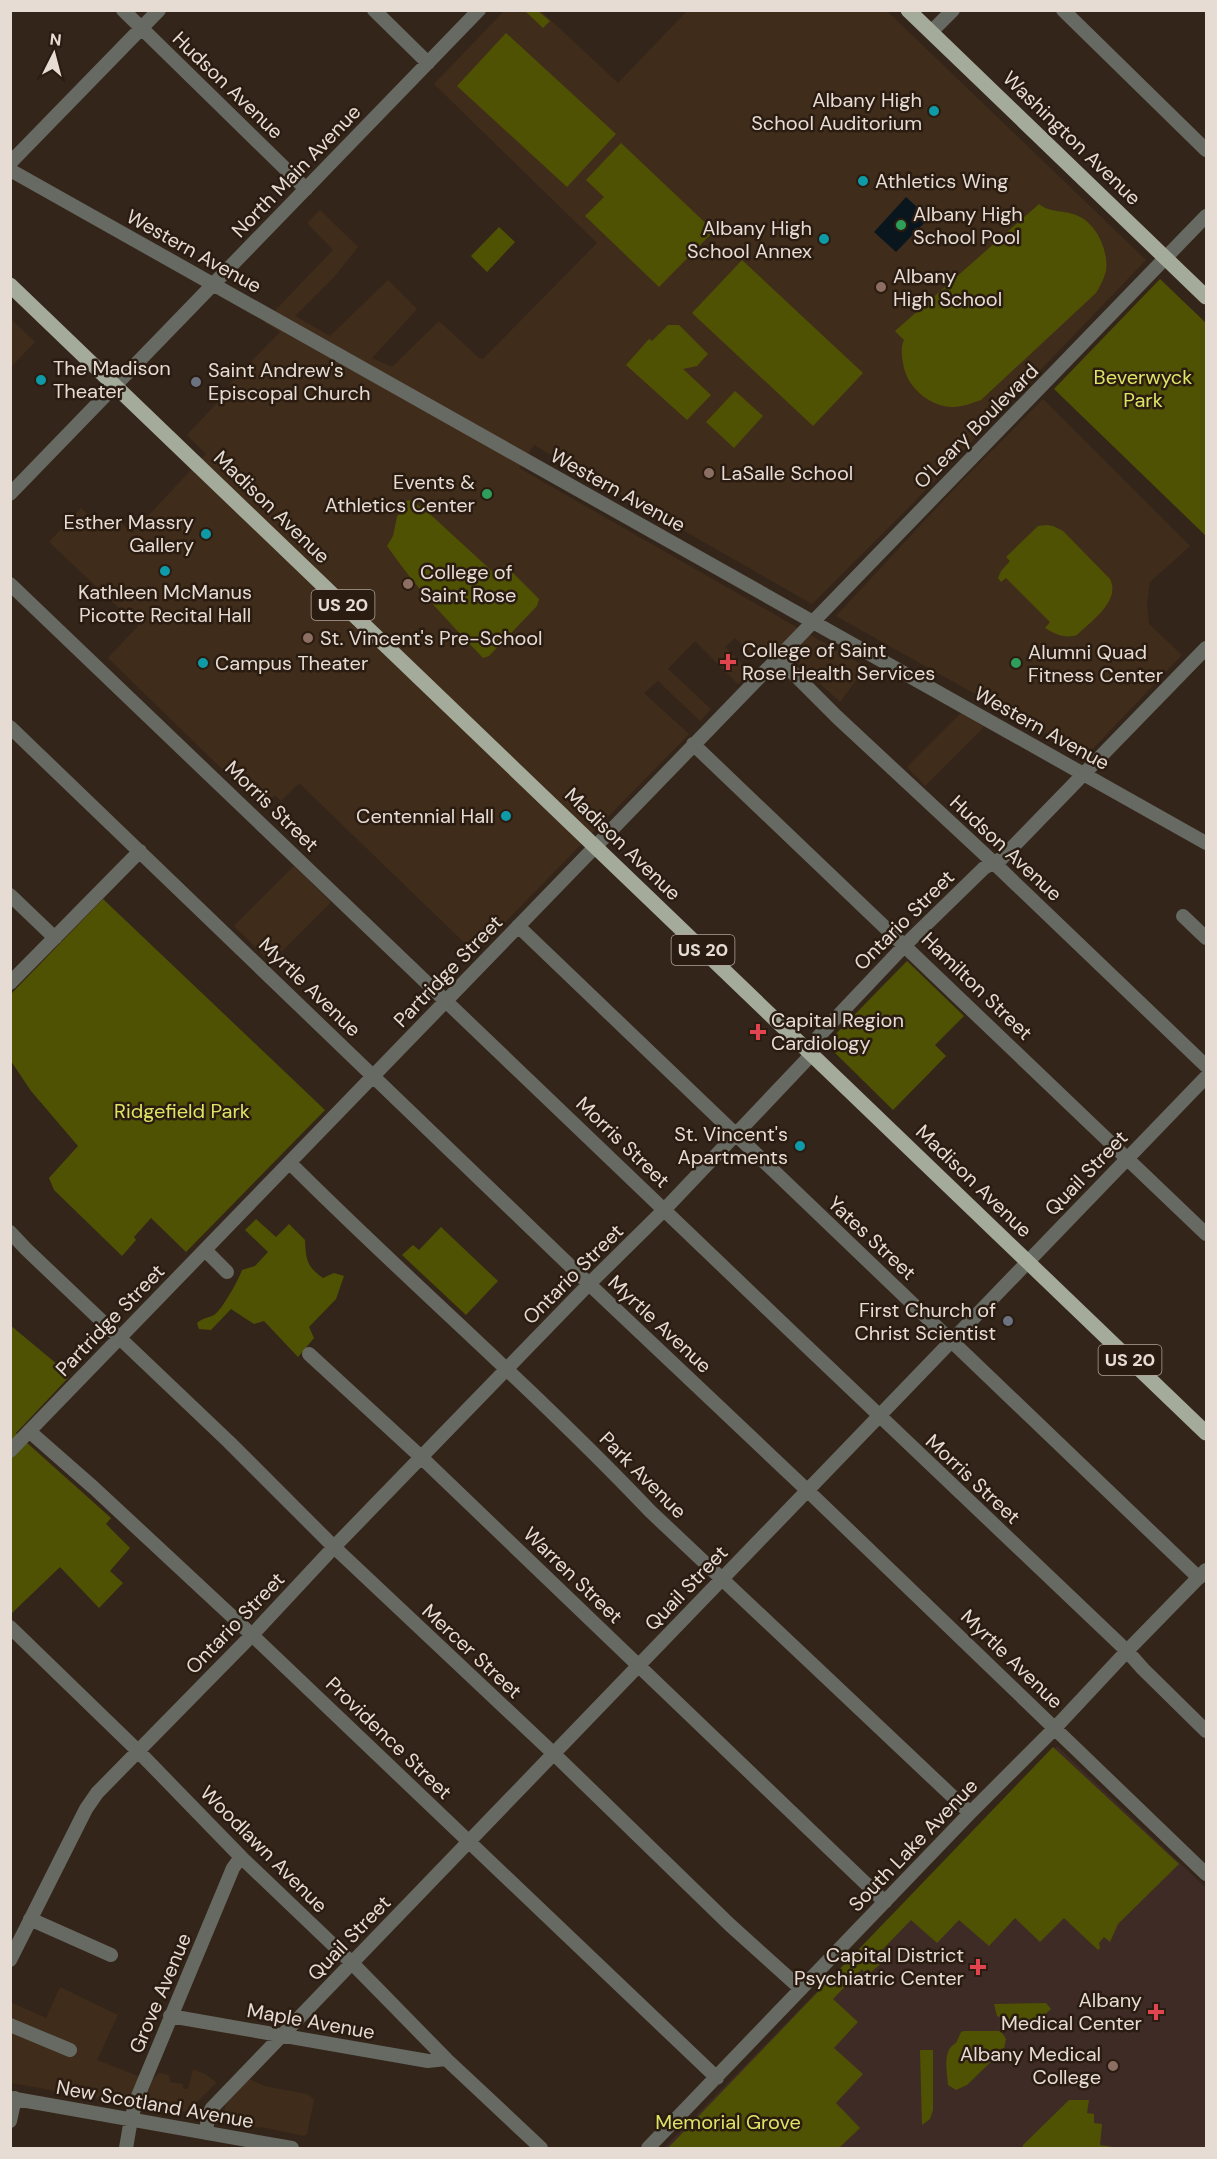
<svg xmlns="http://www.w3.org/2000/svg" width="1217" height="2159" font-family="'DM Sans',sans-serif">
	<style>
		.built { fill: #402c1b }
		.medical { fill: #3e2b26 }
		.green { fill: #4f5203 }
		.water { fill: #09161e }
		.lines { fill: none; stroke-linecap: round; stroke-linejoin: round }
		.minor { stroke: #676a62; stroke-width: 14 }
		.major { stroke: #a5ab9a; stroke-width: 15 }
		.culture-dot { fill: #0f9aa8; stroke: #2a1c10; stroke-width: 2 }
		.leisure-dot { fill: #2e9e5b; stroke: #2a1c10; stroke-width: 2 }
		.education-dot { fill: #8d6e63; stroke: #2a1c10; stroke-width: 2 }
		.worship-dot { fill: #6b7280; stroke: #2a1c10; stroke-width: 2 }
		.health-dot { fill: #e0444e; stroke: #2a1c10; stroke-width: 2 }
		.labels { text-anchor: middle; stroke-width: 5; stroke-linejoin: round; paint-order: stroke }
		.shield { fill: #2a1c10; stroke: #aea299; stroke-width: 1.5 }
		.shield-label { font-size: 18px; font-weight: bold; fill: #e6dcd4 }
		.street-label { font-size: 20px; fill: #e6dcd4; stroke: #2a1c10 }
		.poi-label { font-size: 20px; fill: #e6dcd4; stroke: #2a1c10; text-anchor: start }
		.park-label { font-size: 20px; fill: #dee565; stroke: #2a1c10 }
	</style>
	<rect width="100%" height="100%" fill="#34251a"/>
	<!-- built -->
	<path class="built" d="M504,11H541L618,83L687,11H887L1146,260L913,503L812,604L534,445L519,468L866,667L840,702L776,643L758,660L735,638L725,647L750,672L738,684L695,641L668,669L711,709L700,721L658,681L644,693L689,734L475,953L299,783L281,801L275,795L262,808L108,658L138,626L49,542L81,508L106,532L118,520L132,533L206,454L187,435L233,386L230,383L280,332L264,322L333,250L307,223L320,210L358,247L334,277L295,316L330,336L388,280L417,309L372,358L392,367L439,321L479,358L483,359L597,243L434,84Z
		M10,318L35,342L11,367H10Z
		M1043,399L1190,546L1150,582L1147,603L1149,624L1182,655L1086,756L836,616L956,487Z
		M961,713L984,727L925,786L907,767Z
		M294,866L331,902L271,962L234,926Z
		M60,1987L118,2015L97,2060L151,2081L159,2073L169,2075L170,2082L183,2084V2089H188L193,2069L205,2074L216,2082L215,2084L187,2112L166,2110L11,2083L10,2002L46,2018Z
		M249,2079L264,2086L307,2094L314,2099L307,2134L304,2136L267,2128L231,2125L223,2116L226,2103Z"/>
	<!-- medical -->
	<path class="medical" d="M1057,1746L1206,1888V2148H664Z"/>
	<!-- green -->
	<path class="green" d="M525,11H538L550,21L543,28Z
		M506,33L616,134L567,187L457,86Z
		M621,143L714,231L659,287L585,216L604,197L586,180Z
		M1039,204C1051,214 1064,209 1078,216C1097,224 1109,252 1106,271C1104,279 1100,286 1096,293L981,400C972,403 963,407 953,407C931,407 909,389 904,368C902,358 900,349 904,340L895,331Z
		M499,227L515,242L487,272L471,256Z
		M742,260L863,373L813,426L692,313Z
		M1160,279L1206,323V536L1054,389Z
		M668,325H679L708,354L697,366L683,369L711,395L687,420L626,365L649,339L652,341Z
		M735,391L763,416L734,448L706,422Z
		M411,500L431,515L494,573H513L539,599L537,606L489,656L483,658C449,622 415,587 387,546L393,536L397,517L406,501Z
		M1047,525L1053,526L1063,531L1110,579C1121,601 1091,621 1077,635C1065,639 1055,634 1045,628L1050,622L1006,578L1001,582L998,578L1001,571L1010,561L1006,557L1038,526Z
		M103,899L325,1110L186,1252L151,1218L134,1237L136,1240L122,1256L54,1190L49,1178L78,1146L31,1091L11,1061V994Z
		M907,961L964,1016L935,1045L946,1056L893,1110L826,1044Z
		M256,1219L276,1237L289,1224L305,1240C306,1259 306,1266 323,1278L334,1273L344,1276L336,1299L309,1327L314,1338L298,1357L264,1321L254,1324L231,1309L211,1330L199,1329L197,1323C203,1318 208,1318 214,1315C222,1310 239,1279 242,1270L255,1266L268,1252L245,1230Z
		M441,1227L498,1281L466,1315L402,1255L413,1245L419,1250Z
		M10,1325L69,1374L67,1376L69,1377L16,1433L111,1518L106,1524L130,1548L110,1571L123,1583L99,1608L60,1567L12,1613L11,1612Z
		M1053,1747L1179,1864L1118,1924L1110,1942L1104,1937L1099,1943L1100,1948L1098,1950L1064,1918L1040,1942L1015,1918L989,1946L959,1920L937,1943L911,1920L883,1949L885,1954L881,1958L884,1961L871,1972L868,1969L864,1972L862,1969L833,1999L858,2022L834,2048L863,2074L836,2103L860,2128L839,2148H668Z
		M1046,2003L1051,2009L1024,2033L1010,2021L997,2016L994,2004Z
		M964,2031H999L1003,2034L1006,2039L1004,2049L967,2085L956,2090L948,2085C947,2071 942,2050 956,2043L961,2032Z
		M920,2050H933V2110L930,2119L922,2125Z
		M1069,2100H1089L1087,2113L1094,2114V2123L1102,2124L1100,2145L1121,2148H1023V2145Z"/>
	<!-- water -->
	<path class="water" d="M906,197L929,218L896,252L874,232Z"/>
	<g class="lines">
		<!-- minor -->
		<path class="minor" d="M123,10L306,189
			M374,10L428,63
			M1063,10L1206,150
			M931,32L953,10
			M10,163L159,10
			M10,170L1206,843
			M10,494L479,10
			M10,584C382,939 753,1297 1127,1651L1143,1669L1206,1731
			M778,658L837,717L994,863L1206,1066
			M10,727L589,1284L809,1492L1206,1874
			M693,744L1206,1234
			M10,895L55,938
			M1183,916L1206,938
			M518,926L1199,1578
			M10,983L140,851
			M290,1163C408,1281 535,1390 650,1511L970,1813
			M10,1232L26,1249L229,1442L334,1547L553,1753L730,1925L801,1989
			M205,1250L227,1272
			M309,1354L421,1457L885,1902
			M29,1431L94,1488L252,1635L717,2078
			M10,1451L1206,216
			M10,1627L138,1751L241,1857L351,1962L446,2059L541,2148
			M30,1919L111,1955
			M10,1960L86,1809L97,1793L252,1635L334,1547L589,1284L665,1209L812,1054L818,1037L905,945L984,868L1002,858L1206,648
			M170,2016L428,2061L446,2059
			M10,2025L70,2050
			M10,2098L292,2148
			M10,2121L15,2098
			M206,2133L208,2116L212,2108L1206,1077
			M126,2148L131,2119L138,2096L233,1868L241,1857
			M648,2148L970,1813L1055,1728L1127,1651L1206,1570"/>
		<!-- major -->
		<path class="major" d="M908,10L1206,297
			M10,285L1206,1433"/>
	</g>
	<!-- markers -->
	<g class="culture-dot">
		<circle cx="934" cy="111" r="6"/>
		<circle cx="863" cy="181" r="6"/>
		<circle cx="824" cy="239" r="6"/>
		<circle cx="41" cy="380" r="6"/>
		<circle cx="206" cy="534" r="6"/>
		<circle cx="165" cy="571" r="6"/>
		<circle cx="203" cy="663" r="6"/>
		<circle cx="506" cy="816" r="6"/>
		<circle cx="800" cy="1146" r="6"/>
	</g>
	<g class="leisure-dot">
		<circle cx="901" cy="225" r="6"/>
		<circle cx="487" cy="494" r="6"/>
		<circle cx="1016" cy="663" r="6"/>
	</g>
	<g class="education-dot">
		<circle cx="881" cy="287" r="6"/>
		<circle cx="709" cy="473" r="6"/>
		<circle cx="408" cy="584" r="6"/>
		<circle cx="308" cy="638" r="6"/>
		<circle cx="1113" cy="2066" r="6"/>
	</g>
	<g class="worship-dot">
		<circle cx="196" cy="382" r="6"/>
		<circle cx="1008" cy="1321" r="6"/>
	</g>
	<g class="health-dot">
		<path d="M725 653h6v6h6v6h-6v6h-6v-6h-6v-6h6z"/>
		<path d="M755 1023h6v6h6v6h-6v6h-6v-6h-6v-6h6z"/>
		<path d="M975 1958h6v6h6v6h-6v6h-6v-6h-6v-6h6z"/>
		<path d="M1153 2003h6v6h6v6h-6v6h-6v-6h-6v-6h6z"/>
	</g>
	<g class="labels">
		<!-- shield labels -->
		<g class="shield">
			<rect x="311.5" y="590" width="63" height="30" rx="4.5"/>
			<rect x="671.5" y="935" width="63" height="30" rx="4.5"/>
			<rect x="1098.5" y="1345" width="63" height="30" rx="4.5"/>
		</g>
		<g class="shield-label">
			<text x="343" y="611">US 20</text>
			<text x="703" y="956">US 20</text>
			<text x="1130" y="1366">US 20</text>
		</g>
		<!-- street labels -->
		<g class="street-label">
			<text transform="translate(228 85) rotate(44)" y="7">Hudson Avenue</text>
			<text transform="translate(1072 138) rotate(44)" y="7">Washington Avenue</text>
			<text transform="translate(296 171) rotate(-46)" y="7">North Main Avenue</text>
			<text transform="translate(194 251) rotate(29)" y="7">Western Avenue</text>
			<text transform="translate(976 426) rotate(-45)" y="7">O'Leary Boulevard</text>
			<text transform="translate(618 490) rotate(29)" y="7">Western Avenue</text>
			<text transform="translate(272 507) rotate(44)" y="7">Madison Avenue</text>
			<text transform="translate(1042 728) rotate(29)" y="7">Western Avenue</text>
			<text transform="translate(272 806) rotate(44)" y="7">Morris Street</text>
			<text transform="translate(623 844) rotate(44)" y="7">Madison Avenue</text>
			<text transform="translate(1006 848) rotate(43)" y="7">Hudson Avenue</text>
			<text transform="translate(904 920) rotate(-45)" y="7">Ontario Street</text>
			<text transform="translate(448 971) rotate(-46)" y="7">Partridge Street</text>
			<text transform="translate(977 986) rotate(44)" y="7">Hamilton Street</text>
			<text transform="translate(310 987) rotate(44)" y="7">Myrtle Avenue</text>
			<text transform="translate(623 1142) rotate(44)" y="7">Morris Street</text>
			<text transform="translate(1086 1173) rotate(-46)" y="7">Quail Street</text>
			<text transform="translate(974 1181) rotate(44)" y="7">Madison Avenue</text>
			<text transform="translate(872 1238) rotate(43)" y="7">Yates Street</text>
			<text transform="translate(573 1274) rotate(-45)" y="7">Ontario Street</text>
			<text transform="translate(110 1320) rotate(-46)" y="7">Partridge Street</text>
			<text transform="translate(660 1324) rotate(43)" y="7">Myrtle Avenue</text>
			<text transform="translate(643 1475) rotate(45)" y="7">Park Avenue</text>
			<text transform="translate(973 1479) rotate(43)" y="7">Morris Street</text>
			<text transform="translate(573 1575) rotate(44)" y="7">Warren Street</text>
			<text transform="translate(686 1588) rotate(-46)" y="7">Quail Street</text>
			<text transform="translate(235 1623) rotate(-46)" y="7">Ontario Street</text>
			<text transform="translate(472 1651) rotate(43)" y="7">Mercer Street</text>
			<text transform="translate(1012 1659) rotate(44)" y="7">Myrtle Avenue</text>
			<text transform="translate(389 1738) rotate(44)" y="7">Providence Street</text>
			<text transform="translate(913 1845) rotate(-46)" y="7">South Lake Avenue</text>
			<text transform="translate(264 1849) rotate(45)" y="7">Woodlawn Avenue</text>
			<text transform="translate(349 1938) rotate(-46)" y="7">Quail Street</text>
			<text transform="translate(160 1993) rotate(-67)" y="7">Grove Avenue</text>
			<text transform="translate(311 2021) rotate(10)" y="7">Maple Avenue</text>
			<text transform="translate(155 2104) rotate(10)" y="7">New Scotland Avenue</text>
		</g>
		<!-- poi labels -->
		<g class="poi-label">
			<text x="922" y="107" text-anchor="end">Albany High<tspan x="922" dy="23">School Auditorium</tspan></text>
			<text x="875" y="188">Athletics Wing</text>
			<text x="913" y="221">Albany High<tspan x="913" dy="23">School Pool</tspan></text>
			<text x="812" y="235" text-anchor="end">Albany High<tspan x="812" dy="23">School Annex</tspan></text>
			<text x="893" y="283">Albany<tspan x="893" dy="23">High School</tspan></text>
			<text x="53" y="375">The Madison<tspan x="53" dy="23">Theater</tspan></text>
			<text x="208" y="377">Saint Andrew's<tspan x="208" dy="23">Episcopal Church</tspan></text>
			<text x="721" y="480">LaSalle School</text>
			<text x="475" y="489" text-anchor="end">Events &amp;<tspan x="475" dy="23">Athletics Center</tspan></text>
			<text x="194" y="529" text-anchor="end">Esther Massry<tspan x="194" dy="23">Gallery</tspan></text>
			<text x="420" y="579">College of<tspan x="420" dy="23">Saint Rose</tspan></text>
			<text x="165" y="599" text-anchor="middle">Kathleen McManus<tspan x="165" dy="23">Picotte Recital Hall</tspan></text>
			<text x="320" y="645">St. Vincent's Pre-School</text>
			<text x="742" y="657">College of Saint<tspan x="742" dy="23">Rose Health Services</tspan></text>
			<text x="1028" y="659">Alumni Quad<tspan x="1028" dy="23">Fitness Center</tspan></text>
			<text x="215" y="670">Campus Theater</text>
			<text x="494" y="823" text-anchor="end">Centennial Hall</text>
			<text x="771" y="1027">Capital Region<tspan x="771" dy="23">Cardiology</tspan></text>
			<text x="788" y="1141" text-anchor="end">St. Vincent's<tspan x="788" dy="23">Apartments</tspan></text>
			<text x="996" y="1317" text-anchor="end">First Church of<tspan x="996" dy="23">Christ Scientist</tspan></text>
			<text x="964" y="1962" text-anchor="end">Capital District<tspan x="964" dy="23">Psychiatric Center</tspan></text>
			<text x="1142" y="2007" text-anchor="end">Albany<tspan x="1142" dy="23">Medical Center</tspan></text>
			<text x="1101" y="2061" text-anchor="end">Albany Medical<tspan x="1101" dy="23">College</tspan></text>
		</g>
		<!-- park labels -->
		<g class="park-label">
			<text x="1143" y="384">Beverwyck<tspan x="1143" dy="23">Park</tspan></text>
			<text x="182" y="1118">Ridgefield Park</text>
			<text x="728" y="2129">Memorial Grove</text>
		</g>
	</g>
	<!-- border -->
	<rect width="1217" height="2159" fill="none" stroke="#e6dcd4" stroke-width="24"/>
	<!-- north arrow -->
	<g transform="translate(54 54) rotate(6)" stroke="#2a1c10" stroke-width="4.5" paint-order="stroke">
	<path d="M0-4.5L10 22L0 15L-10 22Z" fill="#e6dcd4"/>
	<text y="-9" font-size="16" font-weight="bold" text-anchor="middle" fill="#e6dcd4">N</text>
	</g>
</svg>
